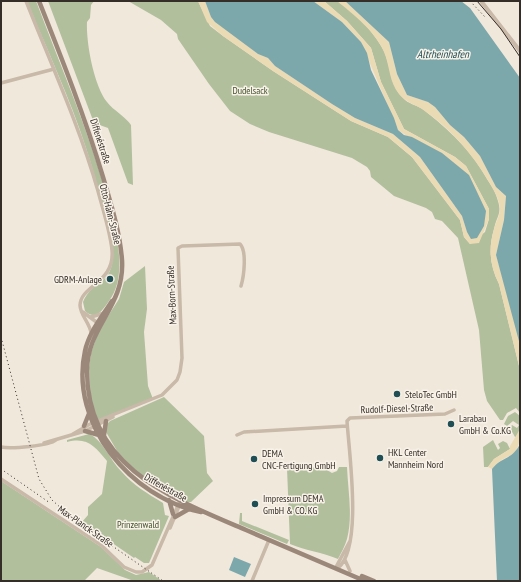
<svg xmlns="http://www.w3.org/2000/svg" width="521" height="582" font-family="'PT Sans Narrow',sans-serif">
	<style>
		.green { fill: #b1bf9d }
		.sand { fill: #ebdbb4 }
		.water { fill: #7ca8ac }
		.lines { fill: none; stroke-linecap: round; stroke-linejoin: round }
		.minor { stroke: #c8b9a8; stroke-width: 3.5 }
		.tertiary { stroke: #c8b9a8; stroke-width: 4 }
		.secondary { stroke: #9c887a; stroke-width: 4.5 }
		.tram { stroke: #352d28; stroke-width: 1 }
		.rail { stroke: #352d28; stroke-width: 1; stroke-dasharray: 1 3; stroke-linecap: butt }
		.poi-dot { fill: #204e55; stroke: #f8f2e8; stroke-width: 1.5 }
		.labels { text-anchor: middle; stroke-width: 3; stroke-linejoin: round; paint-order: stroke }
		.park-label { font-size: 10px; fill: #43522d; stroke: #f8f2e8 }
		.street-label { font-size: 10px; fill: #352d28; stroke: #f8f2e8 }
		.poi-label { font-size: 10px; fill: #352d28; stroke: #f8f2e8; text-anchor: start }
		.water-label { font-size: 11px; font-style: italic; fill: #204e55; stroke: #f8f2e8 }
	</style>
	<rect width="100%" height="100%" fill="#f1e8dc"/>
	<!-- green -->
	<path class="green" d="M27,1H36C62,70 92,138 110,209C115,229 121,252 119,272C118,288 112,298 103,309C98,316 91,317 85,311L83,302C92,280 113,285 113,254C105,218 98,183 86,148C70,98 47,50 27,1Z
		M48,1H94L91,5L90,18L87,22C86,43 94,86 107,102C114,111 125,116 131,125L133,185L128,183L108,128L94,123Z
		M128,1H198L210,26L223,36L273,71L351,121L388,137L412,157L460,220L464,237L470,244L485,232L489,219V209L466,166L455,157L404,129L381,82L371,48L347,21L324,1C328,1 335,0 339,2C355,12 375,33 384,51C391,67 390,85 403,98C408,104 417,105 424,110C450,131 470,149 487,179C490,184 494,189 496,195C503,214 498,212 494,229C488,249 490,266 499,284L520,370V413L516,408L507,413L503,420H500L487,401L484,390L479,330L458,238L442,221L435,219L432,212L426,208L394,196L371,177L370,171L367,167L352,158L269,132L250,124L230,111L209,84L178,39L177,34L161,20Z
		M145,266L147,309L144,332L148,386L153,399L97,421L91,402L89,368L91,353L99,330L119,299L124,282Z
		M164,397L204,436L207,473L213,481L191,502H187L144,478L120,456L106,432L107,424L110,421Z
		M515,412L520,416V429L517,437H515L510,428L512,425L517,428L519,425L513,421L507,426L504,424L508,416Z
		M89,434C103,440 110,460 121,471C133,485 148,494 163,503L165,515L169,516L149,563H144L135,557L134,558L82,522L88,515V507L102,494L107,461C94,446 88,437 67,442V440Z
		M493,440L498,450L500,448L498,444L503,441L507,443L510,449L494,459L488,467H484L483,447Z
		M322,467L332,473L337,471L339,467H347C348,490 353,517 347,539C345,546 341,553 338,559C322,552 306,551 290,544L287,468Z
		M1,481L101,547L125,570L136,575L149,572L162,581H134L97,568L84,581H1Z
		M240,513H242V521L289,540L287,544L239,524Z"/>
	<!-- sand -->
	<path class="sand" d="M198,1H205L211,17L258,54L268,58L275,66L332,104L355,118L393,134L420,157L462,216L467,232L484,226L407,136L398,130L361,42L342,22L313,1H324L347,21L371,48L381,82L404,129L455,157L466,166L489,209V219L479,243L470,244L464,237L460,220L412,157L388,137L351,121L273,71L223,36L207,22Z
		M337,1H345L389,42L397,74L407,95L428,102L435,107L450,125L464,137L480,156L496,187L506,196L504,220L496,255L516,325L520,345V370L499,284C490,266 488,250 494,229C496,220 502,214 499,203C497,195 493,189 489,182C472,153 450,128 422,109C414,104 406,102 399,94C389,82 390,66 384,52C375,31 354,15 337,1Z
		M520,429C520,463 507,450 492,469L488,467L494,459L510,449V446Z"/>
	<!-- water -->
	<path class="water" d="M205,1H313L342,22L361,42L367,53L371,70L394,118L398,130L404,135L412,137L442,153L469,175L486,211L484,226L477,238L471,239L467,232L462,216L420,157L393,134L355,118L332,104L275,66L268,58L258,54L215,22L211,17Z
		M345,1H461L470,8L520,78V345L496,255L504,220L506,196L496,187L480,156L464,137L450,125L435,107L428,102L407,95L397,74L389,42Z
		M520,444V581H497L492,469C501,457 512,460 520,444Z
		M234,557L251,564L245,577L229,570Z"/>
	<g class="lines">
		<!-- minor -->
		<path class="minor" d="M26,1C51,64 79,125 98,191C103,210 110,231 112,250C115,283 81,285 80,305C80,315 90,323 91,333
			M1,83L54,69
			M83,312L99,324
			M91,317L104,313
			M73,434L90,424L162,395L177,380L180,372L182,358L178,248L182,246L240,244C247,251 244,276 241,286
			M237,435L244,432L347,426
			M44,443L85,431L113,417
			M1,447C11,449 49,446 56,440
			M1,479L101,545L124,567L136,572H142L152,565L179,503
			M170,528L180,504
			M345,560L350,571
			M336,567L350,541
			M338,568C363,548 349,453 347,421L350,418L445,414L454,410
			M252,581L269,540"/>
		<!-- tertiary -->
		<path class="tertiary" d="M481,1L520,51"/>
		<!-- secondary -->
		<path class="secondary" d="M39,1C62,59 85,117 103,177C111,204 120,232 122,260C125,307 87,326 87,371C87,467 171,498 246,530C286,547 326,564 365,581
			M112,301C102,317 89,332 85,351C69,424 131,498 201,512
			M84,426L90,411
			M85,431L99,435
			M104,435L106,421
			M169,500L173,514
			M175,517L189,509
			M362,576L374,581"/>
		<!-- tram -->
		<path class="tram" d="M477,1L501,29L520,57"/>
		<!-- rail -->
		<path class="rail" d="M470,1L485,17
			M1,337L39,479L52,500L73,519
			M1,469L50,503
			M69,516L163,581"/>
	</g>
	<!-- markers -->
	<g class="poi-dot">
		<circle cx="110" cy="279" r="4"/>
		<circle cx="397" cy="394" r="4"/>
		<circle cx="451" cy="424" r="4"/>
		<circle cx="380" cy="458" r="4"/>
		<circle cx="254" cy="459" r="4"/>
		<circle cx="255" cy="504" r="4"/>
	</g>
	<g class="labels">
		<!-- park labels -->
		<g class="park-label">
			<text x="250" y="94">Dudelsack</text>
			<text x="138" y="528">Prinzenwald</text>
		</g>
		<!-- street labels -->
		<g class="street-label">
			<text transform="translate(101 141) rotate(72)" y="4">Diffenéstraße</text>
			<text transform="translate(111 214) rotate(76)" y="4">Otto-Hahn-Straße</text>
			<text transform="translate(171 295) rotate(-93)" y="4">Max-Born-Straße</text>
			<text transform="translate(397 408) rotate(-2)" y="4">Rudolf-Diesel-Straße</text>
			<text transform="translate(166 487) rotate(29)" y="4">Diffenéstraße</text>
			<text transform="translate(86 526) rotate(35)" y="4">Max-Planck-Straße</text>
		</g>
		<!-- poi labels -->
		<g class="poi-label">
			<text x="102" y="283" text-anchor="end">GDRM-Anlage</text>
			<text x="405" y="398">SteloTec GmbH</text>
			<text x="459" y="422">Larabau<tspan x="459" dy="12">GmbH &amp; Co.KG</tspan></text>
			<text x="388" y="456">HKL Center<tspan x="388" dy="12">Mannheim Nord</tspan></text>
			<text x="262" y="457">DEMA<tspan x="262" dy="12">CNC-Fertigung GmbH</tspan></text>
			<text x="263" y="502">Impressum DEMA<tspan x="263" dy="12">GmbH &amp; CO. KG</tspan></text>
		</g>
		<!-- water labels -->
		<g class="water-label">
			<text x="443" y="58">Altrheinhafen</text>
		</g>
	</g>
	<!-- border -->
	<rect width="521" height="582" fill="none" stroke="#352d28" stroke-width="4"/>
</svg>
